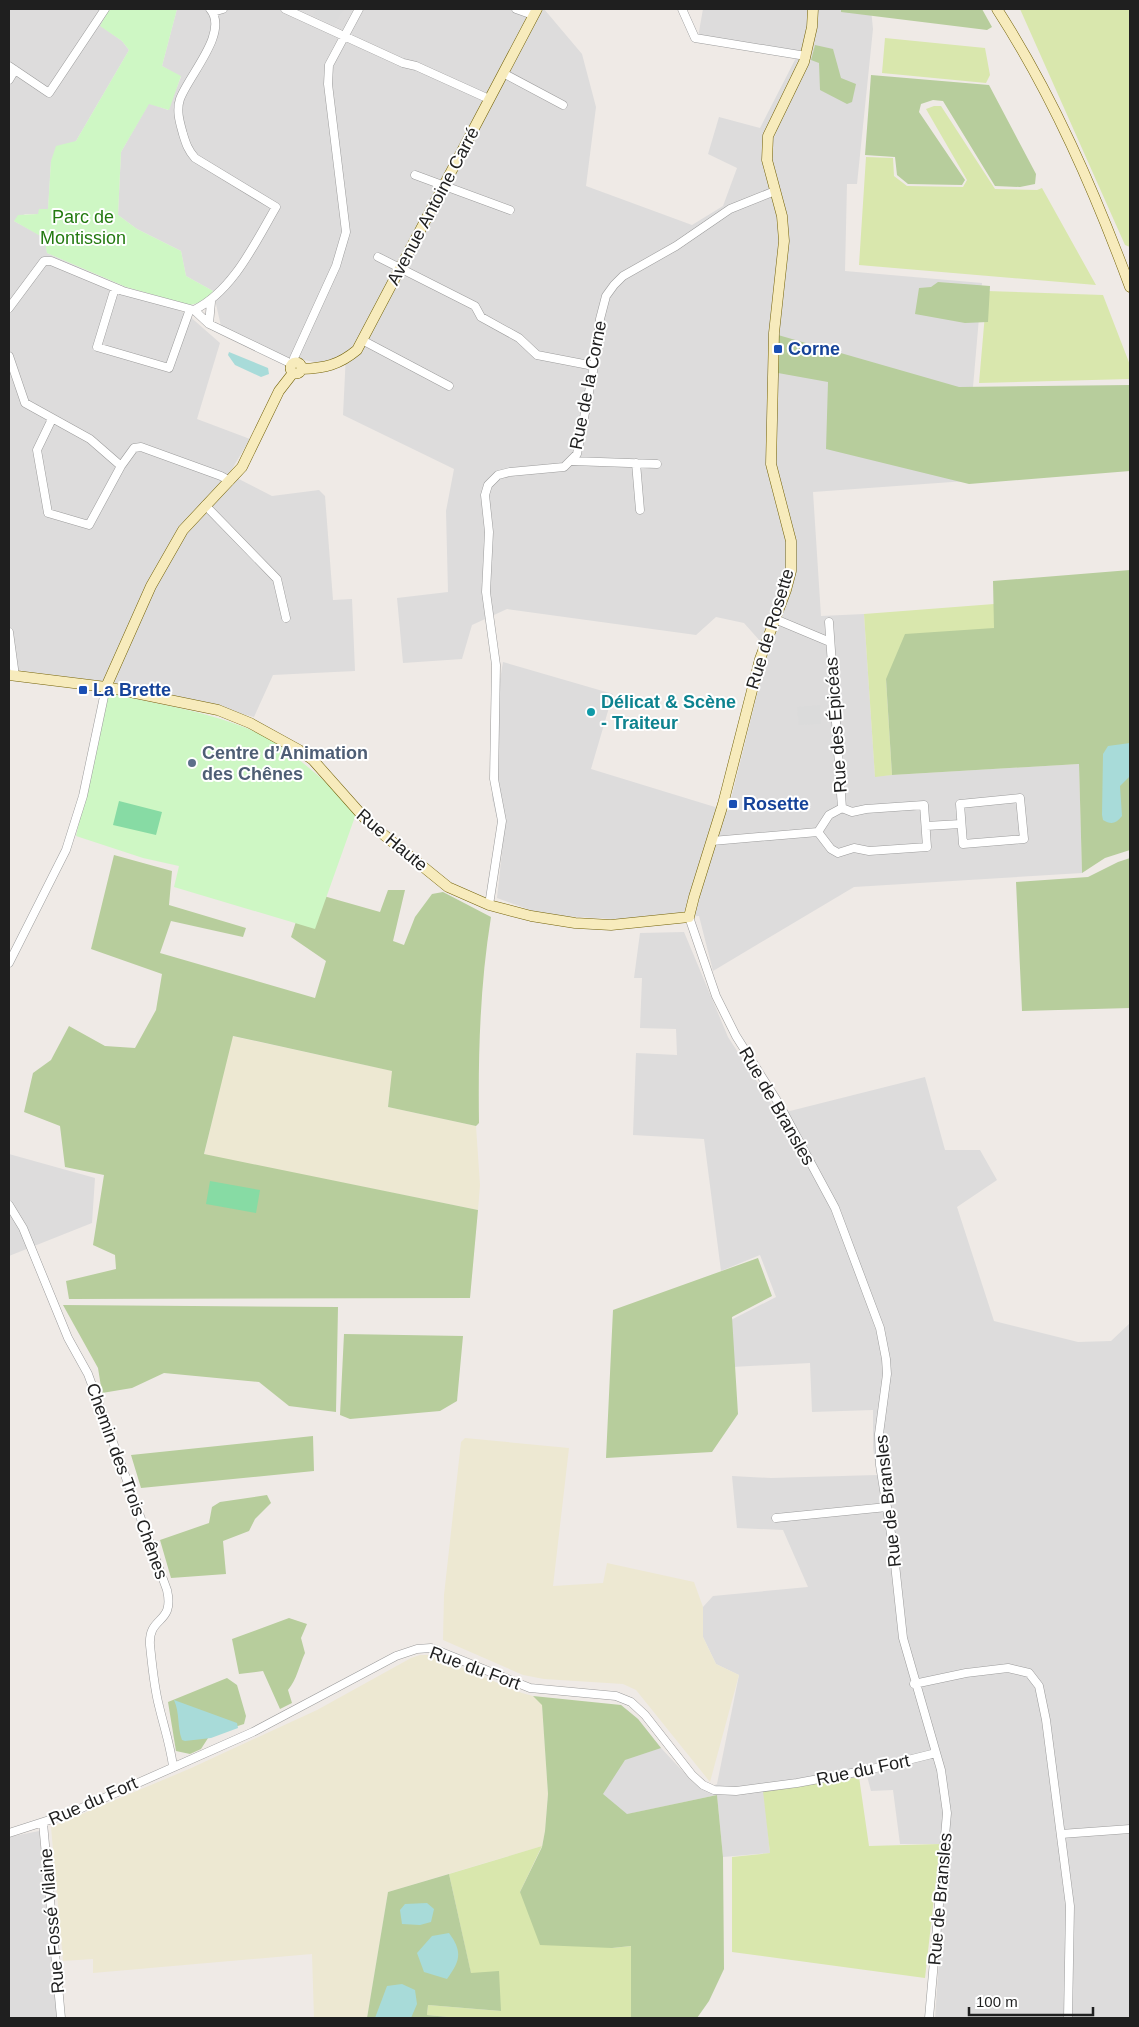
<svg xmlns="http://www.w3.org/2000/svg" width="1139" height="2027" font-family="Arial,sans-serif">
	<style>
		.residential { fill: #dddcdc }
		.farmland { fill: #ede8d2 }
		.grass { fill: #d9e7ad }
		.forest { fill: #b7cd9c }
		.park { fill: #cef7c4 }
		.pitch { fill: #87dba4 }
		.parking { fill: #dbdbdb }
		.water { fill: #a8dbd9 }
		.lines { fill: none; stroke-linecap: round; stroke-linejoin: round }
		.street-casing { stroke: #9c9c9c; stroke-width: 9 }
		.secondary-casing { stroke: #736209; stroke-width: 11 }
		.street { stroke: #fff; stroke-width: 8 }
		.secondary { stroke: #f7ebbc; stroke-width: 10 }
		.transit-dot { fill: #1a4fb4; stroke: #fff; stroke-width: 2 }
		.culture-dot { fill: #0f9aa8; stroke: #fff; stroke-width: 2 }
		.service-dot { fill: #5c6f8a; stroke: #fff; stroke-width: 2 }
		.labels { text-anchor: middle; stroke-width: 4; stroke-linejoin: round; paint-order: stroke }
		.street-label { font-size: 18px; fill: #1f1f1f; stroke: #fff }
		.park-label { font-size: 18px; fill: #237a10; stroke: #fff }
		.transit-label { font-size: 18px; font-weight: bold; fill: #164399; stroke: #fff; text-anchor: start }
		.culture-label { font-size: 18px; font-weight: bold; fill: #0d838f; stroke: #fff; text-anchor: start }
		.service-label { font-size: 18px; font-weight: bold; fill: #4e5e75; stroke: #fff; text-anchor: start }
	</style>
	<rect width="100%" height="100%" fill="#efeae6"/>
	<!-- residential -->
	<path class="residential" d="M9,9H111L101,26L122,41L129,50L76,141L51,161L48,210L38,214H25L14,221L45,238L47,253L187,314L220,343L197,419L250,439L229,474L272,496L319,490L325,496L333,600L352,599L355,671L273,675L254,717L124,684L9,669Z
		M177,9H544L582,54L596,107L586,186L692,225L723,206L737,168L708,154L719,117L760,128L799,52L698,37L703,9H871L873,29L857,184H847L845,271L982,283L973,387L995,392L966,481L813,492L821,616L864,614L875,776L1079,764L1082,873L854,887L713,971L699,916L631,920L544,915L497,898L503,843L492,798V727L503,662L613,694L591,769L728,811L768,650L744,623L716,617L696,635L507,609L472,625L462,659L403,663L397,598L448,592L446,511L454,469L343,415L346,354L321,363L286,357L221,326L213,291L186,276L181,251L137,229L118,215L121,152L149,103L168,110L181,77L162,66Z
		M684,932L728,1037L778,1114L925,1077L945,1150H980L997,1180L957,1207L994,1321L1078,1342L1111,1341L1130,1323V2018H935L947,1844H900L893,1790L871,1791L867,1776L764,1791L770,1853L723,1857L717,1795L609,1818L587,1792L621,1705L638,1719L661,1748L692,1781L704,1790L717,1784L739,1675L716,1664L703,1637V1607L713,1596L808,1587L783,1530L737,1528L732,1476L771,1478L877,1475L873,1448V1410L812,1412L810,1363L732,1367L727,1322L776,1297L760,1255L721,1271L704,1139L633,1135L636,1053L677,1055L676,1029L640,1028L642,978H634L640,933Z
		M9,1154L95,1178L92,1223L9,1256Z
		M39,1831L60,2018H9V1837Z"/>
	<!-- farmland -->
	<path class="farmland" d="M232,1036L393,1071L388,1107L476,1126L480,1185L478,1210L204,1155Z
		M465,1438L569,1448L553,1586L603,1583L607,1563L694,1582L703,1607V1637L716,1664L739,1675L710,1782L636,1690L623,1684L544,1679L523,1675L443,1640L444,1595L461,1442Z
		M420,1655H431L522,1693L533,1696L542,1704L548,1794L545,1831L542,1846L388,1892L367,2018H314L312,1954L93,1973V1959L63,1961L51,1827L189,1769L317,1710L411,1658Z"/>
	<!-- grass -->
	<path class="grass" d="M1020,9H1130V247L1125,245Z
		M885,38L985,48L990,75L986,83L882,73Z
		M934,106H941L995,189L1037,190L1042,188L1096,285L859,265L866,157L893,158L894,176L907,186L963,187L967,180L926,109Z
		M987,291L1103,295L1130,365V379L979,383Z
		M994,604V628L886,679L892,775L875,777L864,614Z
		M859,1777L869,1846L940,1844L925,1978L732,1952V1857L770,1853L763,1791Z
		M542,1846L520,1892L612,1948L632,1946L631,2018H459L427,2015L428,2005L501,2011L471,1974L449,1874Z"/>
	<!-- forest -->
	<path class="forest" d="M841,9H982L992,27L987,30L841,12Z
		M815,45L833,49L841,78L856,84L852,102L847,104L820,90L819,63L811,60Z
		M871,75L989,85L1036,174L1035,184L1020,187L995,186L943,101L933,100L921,104L919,112L965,180L962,185L908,184L897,175L895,157L865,155Z
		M938,282L990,286L988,322L965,323L915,314L919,288L931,287Z
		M778,335L959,387L1130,385V471L969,484L826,449L828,382L778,373Z
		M1130,570V850L1105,858L1082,873L1079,764L892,775L886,679L905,634L994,628L993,581Z
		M114,855L172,871L169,905L246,928L243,937L171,921L160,953L315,998L326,961L291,937L306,891L380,912L388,890H405L393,941L404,945L415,917L432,894L443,892L491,917C480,985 478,1054 479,1123L476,1126L388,1107L392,1071L233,1036L204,1154L478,1210L470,1298L69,1299L66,1281L116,1269L115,1255L93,1245L104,1175L65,1167L60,1126L24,1112L33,1073L51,1060L69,1026L105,1046L135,1048L156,1010L162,974L91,949Z
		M1130,858V1008L1022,1011L1016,882L1088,877L1118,862Z
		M758,1258L772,1296L732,1317L738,1414L712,1452L606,1458L613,1310Z
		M63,1305L338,1307L336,1412L289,1406L259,1382L164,1373L132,1388L102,1393L98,1368Z
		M344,1334L463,1336L457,1401L440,1411L350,1419L340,1415Z
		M313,1436L314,1471L141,1488L131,1455Z
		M267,1495L271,1503L255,1519L249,1531L223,1541L226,1574L171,1578L160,1540L209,1523L212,1507L220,1502Z
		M289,1618L307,1624L301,1638L305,1653C299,1666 297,1679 288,1690L292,1703L280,1709L263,1671L239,1674L232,1639Z
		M227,1678L237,1685L246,1716L244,1724L210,1735L201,1749L190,1754L176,1751L168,1702Z
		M533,1696L621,1705L638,1719L661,1748L625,1760L603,1794L627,1814L717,1795L723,1857L724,1969L709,2001L697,2018H631V1946L612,1948L540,1945L520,1892L542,1847L545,1831L548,1794L542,1705Z
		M449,1874L471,1973L499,1971L501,2011L428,2005L427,2015L459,2018H367L388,1892Z"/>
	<!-- park -->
	<path class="park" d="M113,9H177L162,66L181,76L169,110L149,104L121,152L118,215L137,229L181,251L186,276L213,291L207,301L190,305L126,287L47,253L44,238L14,221L18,215L38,214L39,209H48L51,161L56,146L76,141L129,50L122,41L100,26L108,11Z
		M108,693C156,704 226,714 269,739C302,759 329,785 357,811L315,929L174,887L179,866L143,858L76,836Z"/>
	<!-- pitch -->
	<path class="pitch" d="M119,801L162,812L156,835L113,825Z
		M210,1181L260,1190L256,1213L206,1204Z"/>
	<!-- parking -->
	<path class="parking" d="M316,9H344L334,25L313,15Z
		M820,705L821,724L799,725L797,707Z"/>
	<!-- water -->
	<path class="water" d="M229,352L268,368L269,374L261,377L235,365L228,355Z
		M1130,743V776L1120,786L1122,816C1116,824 1111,825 1103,820L1102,815L1103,754L1108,746Z
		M174,1700L237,1723L238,1728L211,1738L185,1741L182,1740C177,1727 180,1713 174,1700Z
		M427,1903L434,1909L431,1922L420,1925L402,1924L400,1910L405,1904Z
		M449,1933C463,1952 460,1961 447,1979L424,1972L417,1953L432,1936Z
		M402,1984L415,1990L417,2004L411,2018H375L387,1986Z"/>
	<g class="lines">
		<defs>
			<path id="street" d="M285,9L403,63L416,66L489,99
				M516,9L533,15
				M682,9L695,38L806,56
				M213,12L223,9
				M9,66L49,93L105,9
				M503,73L563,105
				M9,80L15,70
				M415,175L510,210
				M378,257L475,306L481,317L519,338L537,355L594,366
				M115,288L97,347L169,368L190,309
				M9,308L44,261H51L123,291L194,310L209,324L292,364
				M194,310C233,291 255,243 276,207L195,158C188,150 186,144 183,134C180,123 176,111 180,99C188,76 230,32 210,9
				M209,324L211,302
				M362,340L449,386
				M9,356L25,403L90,439L121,466
				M294,363V358L336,266L346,232L328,84L329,65L359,9
				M52,419L37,450L48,513L89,525L121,466L134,448L141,447L221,476L230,481
				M572,461L657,464
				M636,463L640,510
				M205,505L277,579L286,618
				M775,619L830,642
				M829,622L842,808
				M9,632L15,676
				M1020,798L1024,839L963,844L960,804Z
				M924,805L927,847L869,851L854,848L838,853L831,849L818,832L829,815L842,808L852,812L866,809Z
				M926,826L961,824
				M712,841L818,832
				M489,905L502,821L494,779L496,665L486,592L489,532L485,495L488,485L498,475L510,472L564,467L577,454L594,366L600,319L606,296L614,285L623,276L676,246L730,209L775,191
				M689,917L716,996L736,1036L779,1104L835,1208L880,1328L886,1359L887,1374L879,1434L880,1465L893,1546L903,1638L941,1770L947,1813L929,2018
				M9,963L66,850L83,796L106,687
				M9,1205L23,1228L68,1338L88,1374L167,1590C175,1625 148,1615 150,1645C152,1664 154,1687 159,1706C164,1727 170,1744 173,1766
				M776,1518L887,1507
				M914,1684L966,1673L1008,1668L1029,1673L1039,1686L1046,1720L1070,1906L1068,2018
				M43,1823L61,2018
				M9,1833L68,1814L253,1732L396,1656L417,1649L431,1648L530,1688L616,1696L631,1702L645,1715L692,1775L703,1785L714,1790L736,1791L797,1783L868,1770L936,1753
				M1061,1834L1130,1829"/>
			<path id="secondary" d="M997,9C1053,96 1094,190 1130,287
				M290.5 368a5.5 5.5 0 1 1 11 0a5.5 5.5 0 1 1-11 0Z
				M302,369C325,368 339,365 357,350L537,9
				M9,675L106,687L218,710L250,723L299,750L313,760L368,822L448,887L489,905L531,916L575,923L611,925L689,917L694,897L723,804L760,659L786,590L791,571V541L771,464L774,333L784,241L782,216L767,160L768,136L804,62L812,27L813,9
				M106,687L151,586L183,530L242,467L279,391L293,373"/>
		</defs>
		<!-- street casing -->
		<use href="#street" class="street-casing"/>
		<!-- secondary casing -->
		<use href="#secondary" class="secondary-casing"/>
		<!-- street -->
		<use href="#street" class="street"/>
		<!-- secondary -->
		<use href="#secondary" class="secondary"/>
	</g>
	<!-- markers -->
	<g class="transit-dot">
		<rect x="773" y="344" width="10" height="10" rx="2.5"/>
		<rect x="78" y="685" width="10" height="10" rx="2.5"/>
		<rect x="728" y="799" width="10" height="10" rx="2.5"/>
	</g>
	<circle class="culture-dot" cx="591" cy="712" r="5"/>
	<circle class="service-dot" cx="192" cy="763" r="5"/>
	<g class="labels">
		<!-- street labels -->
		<g class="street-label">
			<text transform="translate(433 206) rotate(-62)" y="6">Avenue Antoine Carré</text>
			<text transform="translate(588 385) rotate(-79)" y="6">Rue de la Corne</text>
			<text transform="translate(770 629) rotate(-73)" y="6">Rue de Rosette</text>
			<text transform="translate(836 725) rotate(-94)" y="6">Rue des Épicéas</text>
			<text transform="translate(392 840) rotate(40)" y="6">Rue Haute</text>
			<text transform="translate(777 1106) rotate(60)" y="6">Rue de Bransles</text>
			<text transform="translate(127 1481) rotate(70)" y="6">Chemin des Trois Chênes</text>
			<text transform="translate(888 1501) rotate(-96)" y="6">Rue de Bransles</text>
			<text transform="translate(475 1668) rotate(20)" y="6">Rue du Fort</text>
			<text transform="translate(863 1770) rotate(-12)" y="6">Rue du Fort</text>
			<text transform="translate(93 1801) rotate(-24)" y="6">Rue du Fort</text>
			<text transform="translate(940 1899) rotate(-85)" y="6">Rue de Bransles</text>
			<text transform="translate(52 1921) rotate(-95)" y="6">Rue Fossé Vilaine</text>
		</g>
		<!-- park labels -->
		<g class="park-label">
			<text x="83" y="223">Parc de<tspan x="83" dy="21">Montission</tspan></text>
		</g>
		<!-- transit labels -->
		<g class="transit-label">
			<text x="788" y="355">Corne</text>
			<text x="93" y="696">La Brette</text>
			<text x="743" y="810">Rosette</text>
		</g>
		<!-- culture labels -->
		<g class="culture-label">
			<text x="601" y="708">Délicat &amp; Scène<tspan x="601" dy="21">- Traiteur</tspan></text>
		</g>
		<!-- service labels -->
		<g class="service-label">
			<text x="202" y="759">Centre d’Animation<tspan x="202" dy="21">des Chênes</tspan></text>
		</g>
	</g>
	<!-- border -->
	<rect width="1139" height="2027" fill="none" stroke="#1f1f1f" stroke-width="20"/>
	<!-- scale -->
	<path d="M969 2007v8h124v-8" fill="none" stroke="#1f1f1f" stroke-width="2.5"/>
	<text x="976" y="2007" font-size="15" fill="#1f1f1f" stroke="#ffffff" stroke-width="4" paint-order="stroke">100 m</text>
</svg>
